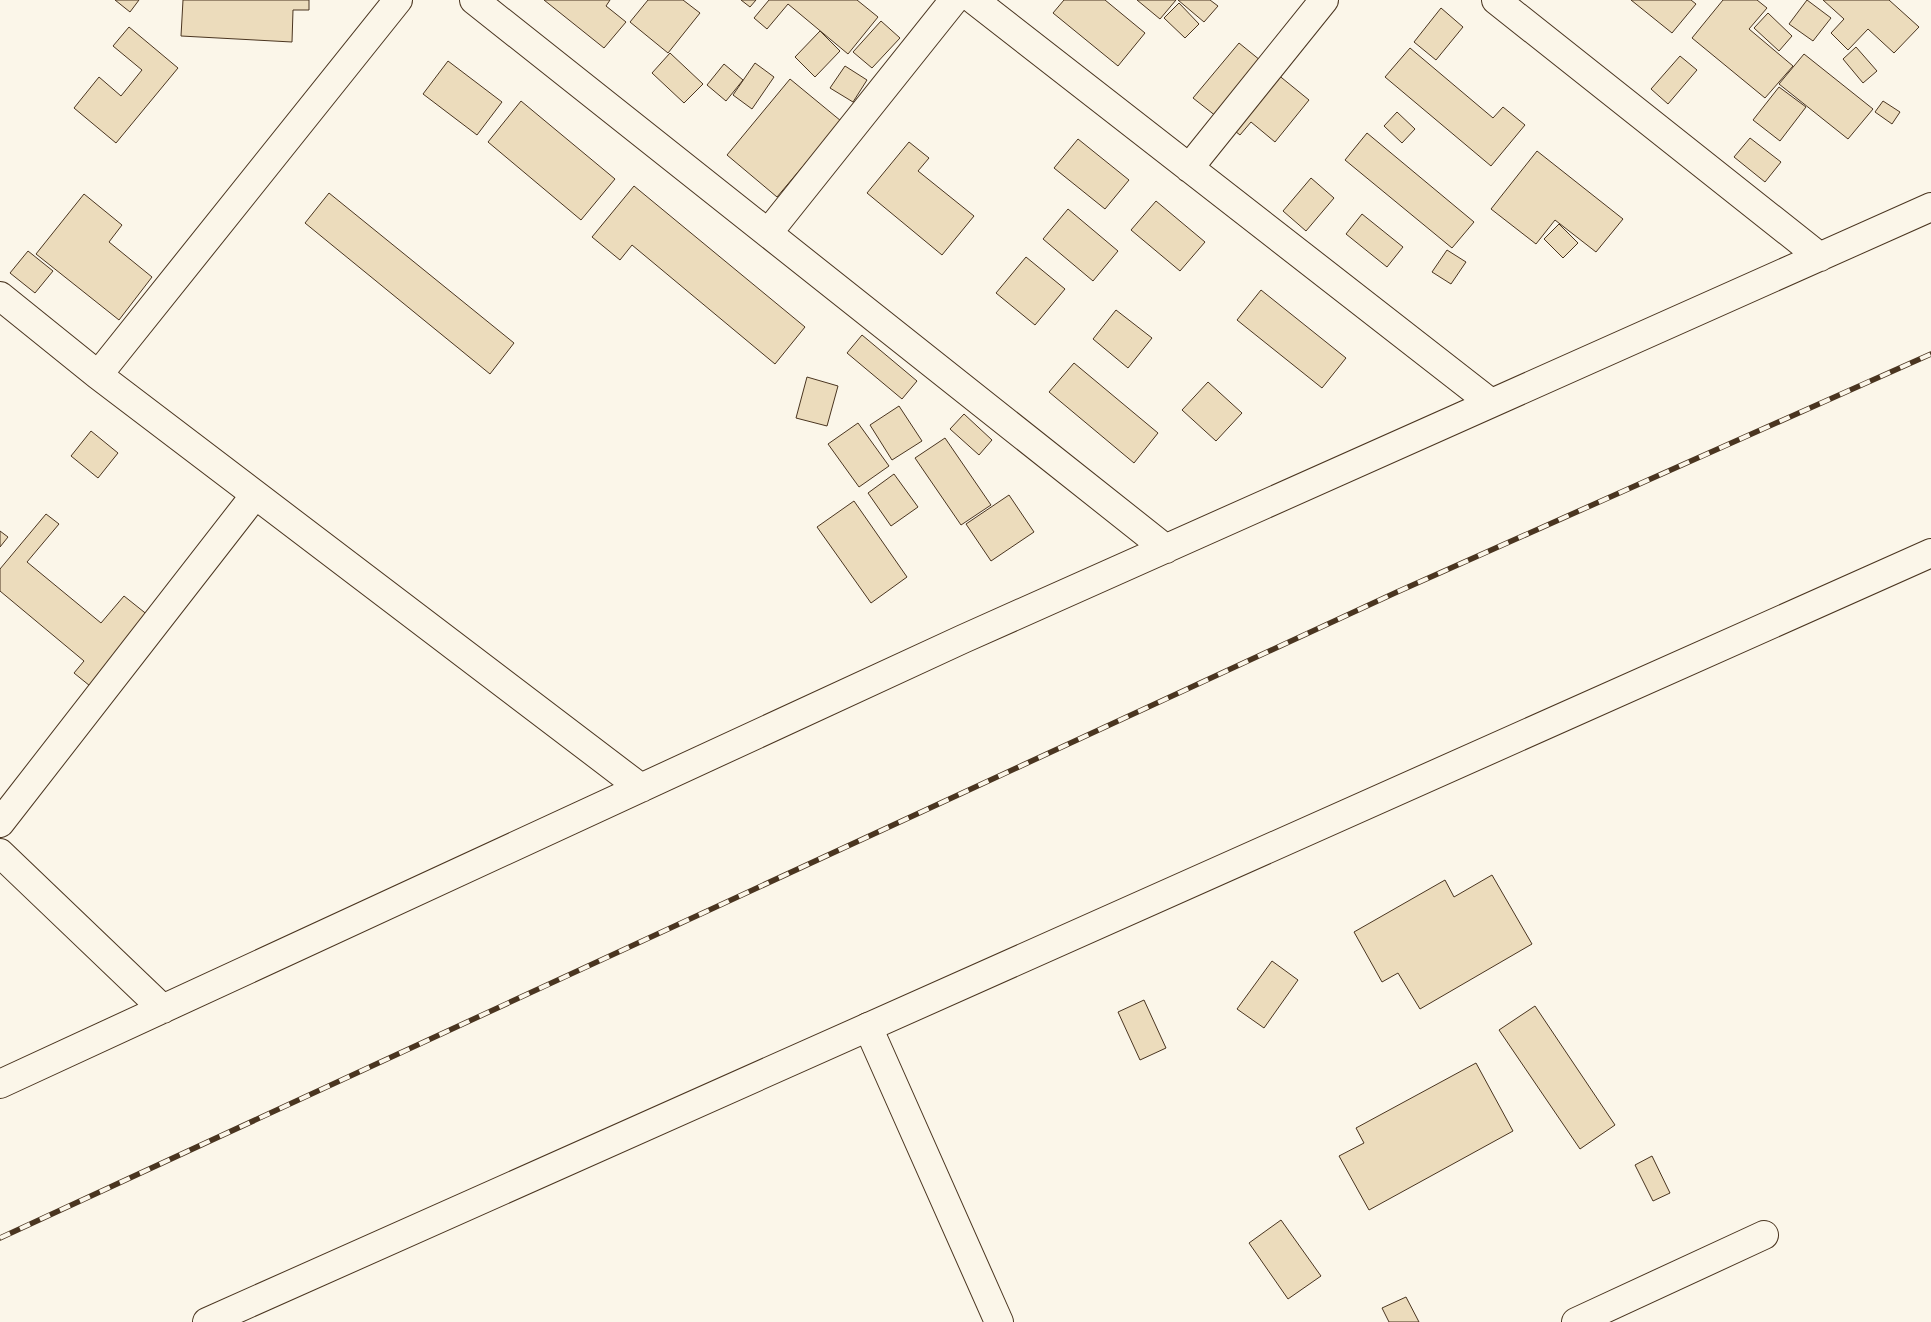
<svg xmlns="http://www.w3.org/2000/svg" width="1931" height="1322" font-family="'Titillium Web',sans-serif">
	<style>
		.building { fill: #ecdcbc; stroke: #4a3520 }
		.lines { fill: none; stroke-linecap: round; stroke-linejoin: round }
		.street-casing { stroke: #4a3520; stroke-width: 30 }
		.secondary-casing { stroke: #4a3520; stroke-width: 30 }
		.street { stroke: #fbf6e9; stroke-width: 28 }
		.secondary { stroke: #fbf6e9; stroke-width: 28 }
		.rail-casing { stroke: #4a3520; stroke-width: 5.5 }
		.rail { stroke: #fbf6e9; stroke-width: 4; stroke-dasharray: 11; stroke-linecap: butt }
	</style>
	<rect width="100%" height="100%" fill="#fbf6e9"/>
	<!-- building -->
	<path class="building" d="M115,0H139L130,12Z
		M183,0H309V10H293L292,42L181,36Z
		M544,0H610L606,6L626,22L604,48Z
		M648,0H683L700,13L668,53L630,22Z
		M741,0H756L750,7Z
		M769,0H857L878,17L848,54L788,4L767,29L754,18Z
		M1064,0H1105L1145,33L1118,66L1053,13Z
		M1137,0H1176L1160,19Z
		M1178,0H1210L1218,6L1204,22Z
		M1631,0H1691L1696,4L1672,33Z
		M1723,0H1757L1767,8L1749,29L1793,66L1765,98L1692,38Z
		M1807,0L1831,18L1813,41L1789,24Z
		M1823,0H1889L1919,27L1894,53L1868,29L1848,50L1831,33L1844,19Z
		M1179,3L1199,24L1185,38L1164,18Z
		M1441,8L1463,27L1436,60L1414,42Z
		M1768,13L1792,36L1779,51L1754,28Z
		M881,21L900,38L872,68L853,52Z
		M129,27L178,68L116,143L74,108L99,77L121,96L142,70L113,46Z
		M820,31L840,51L815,77L795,57Z
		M1239,43L1309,100L1275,142L1251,122L1240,135L1193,98Z
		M1856,47L1877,71L1863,83L1843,59Z
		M1410,48L1493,118L1503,107L1525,125L1491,166L1385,77Z
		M670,53L703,84L684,103L652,73Z
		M1804,54L1873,109L1848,139L1779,84Z
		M1680,56L1697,70L1668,104L1651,89Z
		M448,61L502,102L477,135L423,94Z
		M755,63L774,77L752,109L733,95Z
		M724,64L743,80L726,101L707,85Z
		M845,66L867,80L853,102L830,88Z
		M790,79L841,121L777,197L727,155Z
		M1779,87L1806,107L1780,141L1753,120Z
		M521,101L615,179L581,220L488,142Z
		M1883,101L1900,112L1892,124L1875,112Z
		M1397,112L1415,129L1402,143L1384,126Z
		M1367,133L1474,222L1452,248L1345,160Z
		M1750,138L1781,162L1765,182L1734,157Z
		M1078,139L1129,180L1105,209L1054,168Z
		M909,142L929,158L918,171L974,216L942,255L867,193Z
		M1537,151L1623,219L1596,252L1555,220L1536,244L1491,209Z
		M1311,178L1334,198L1306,231L1283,211Z
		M634,186L805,327L775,364L632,245L620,260L592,237Z
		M329,193L514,343L490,374L305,223Z
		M84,194L122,225L109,242L152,277L119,320L36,254Z
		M1156,201L1205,242L1180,271L1131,230Z
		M1068,209L1118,251L1093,281L1043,239Z
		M1362,214L1403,247L1387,267L1346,234Z
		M1559,224L1578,243L1563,258L1544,239Z
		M1447,250L1466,262L1451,284L1432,272Z
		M28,251L53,271L35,293L10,273Z
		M1026,257L1065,289L1035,325L996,293Z
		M1261,290L1346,358L1322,388L1237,320Z
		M1116,310L1152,338L1128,368L1093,339Z
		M862,335L917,381L902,399L847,353Z
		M1074,363L1158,433L1134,463L1049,392Z
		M807,377L838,386L827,426L796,418Z
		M1208,382L1242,413L1216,441L1182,410Z
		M899,406L922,441L892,460L870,425Z
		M964,414L992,440L979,455L950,429Z
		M858,423L889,466L859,487L828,444Z
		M91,431L118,453L98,478L71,456Z
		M945,438L991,505L961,525L915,458Z
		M894,474L918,507L891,526L868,493Z
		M1009,495L1034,532L991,561L966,524Z
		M854,501L907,577L871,603L817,527Z
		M46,514L59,524L27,562L101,623L124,596L149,616L95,690L74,673L84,661L0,591V569Z
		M0,531L8,537L0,547Z
		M1492,875L1532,944L1420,1009L1398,973L1382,982L1354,932L1445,880L1454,897Z
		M1272,961L1298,980L1264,1028L1237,1009Z
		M1144,1000L1166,1048L1140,1060L1118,1012Z
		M1535,1006L1615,1125L1580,1149L1499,1030Z
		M1476,1063L1513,1131L1369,1210L1339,1156L1364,1143L1356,1128Z
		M1652,1156L1670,1193L1653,1201L1635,1165Z
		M1281,1220L1321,1276L1288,1299L1249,1243Z
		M1406,1297L1419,1322H1389L1382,1308Z"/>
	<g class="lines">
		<defs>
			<path id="street" d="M474,0L1166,549
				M974,0L1491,403
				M1496,0L1820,257
				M1189,168L1324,0
				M768,233L954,0
				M0,296L98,375L641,788
				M98,375L398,0
				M0,823L255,495
				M0,853L163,1009
				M868,1027L999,1322
				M0,1084L963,639L1931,207
				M1576,1322L1764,1235"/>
			<path id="secondary" d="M207,1322L1931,553"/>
		</defs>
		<!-- street casing -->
		<use href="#street" class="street-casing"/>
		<!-- secondary casing -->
		<use href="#secondary" class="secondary-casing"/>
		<!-- street -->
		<use href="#street" class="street"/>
		<!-- secondary -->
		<use href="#secondary" class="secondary"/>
		<defs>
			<path id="rail" d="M0,1238L1397,592L1931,354"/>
		</defs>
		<!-- rail casing -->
		<use href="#rail" class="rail-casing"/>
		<!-- rail -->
		<use href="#rail" class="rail"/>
	</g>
</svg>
